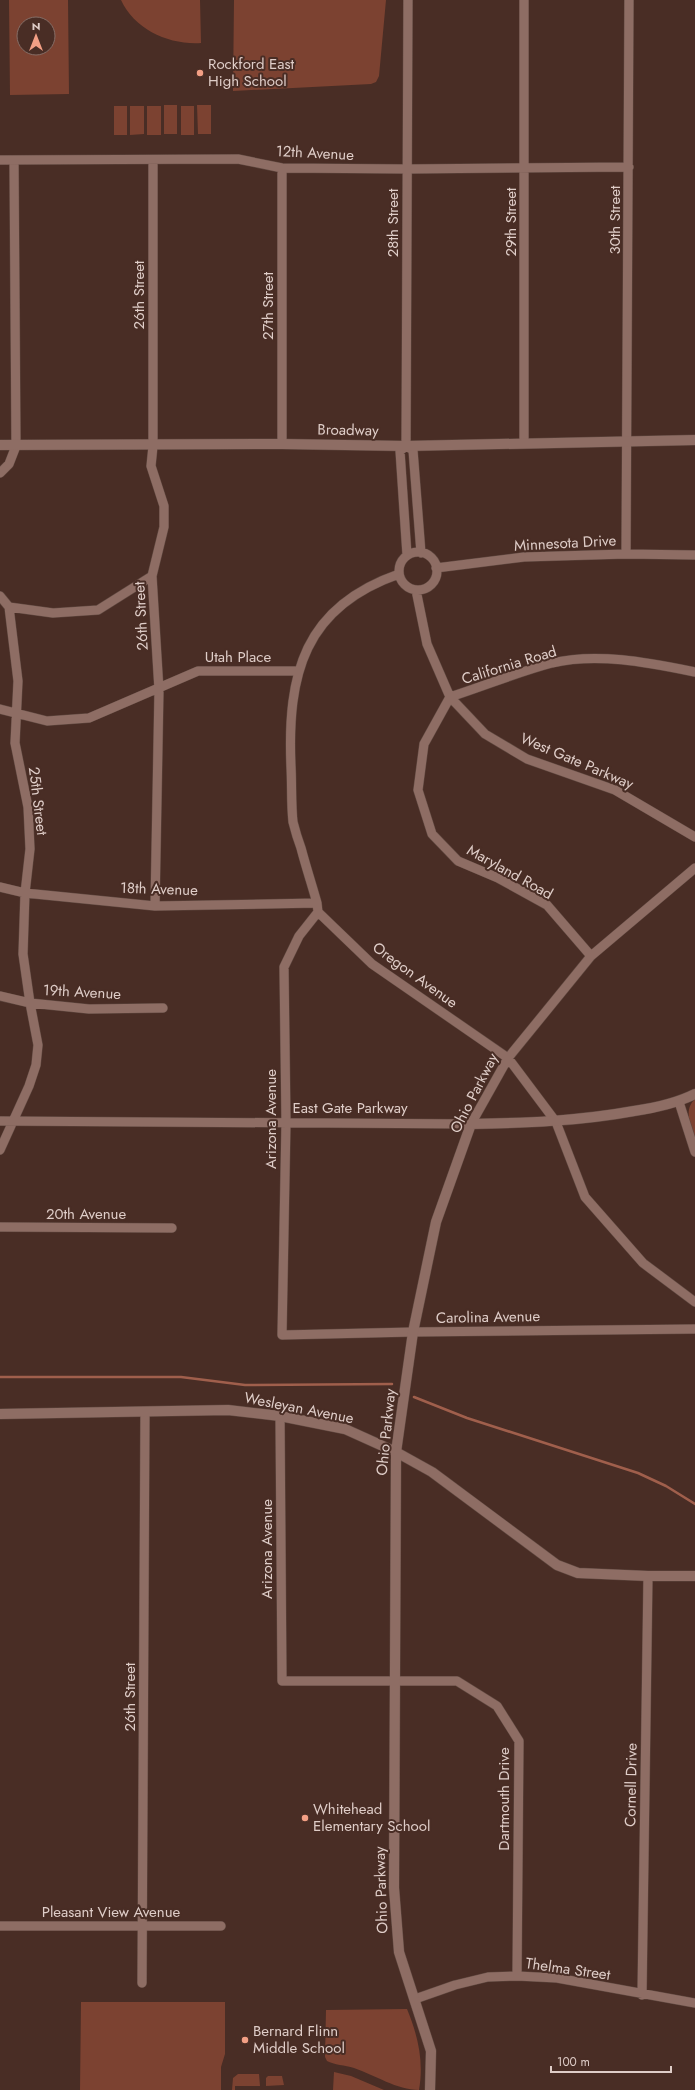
<svg xmlns="http://www.w3.org/2000/svg" width="695" height="2090" font-family="Jost,sans-serif">
	<style>
		.green { fill: #7c4231; fill-rule: evenodd }
		.lines { fill: none; stroke-linecap: round; stroke-linejoin: round }
		.stream { stroke: #a05f4c; stroke-width: 2.5 }
		.minor-casing { stroke: #604941; stroke-width: 10 }
		.tertiary-casing { stroke: #604941; stroke-width: 11 }
		.secondary-casing { stroke: #604941; stroke-width: 11 }
		.minor { stroke: #8e6d64; stroke-width: 9 }
		.tertiary { stroke: #8e6d64; stroke-width: 10 }
		.secondary { stroke: #8e6d64; stroke-width: 10 }
		.poi-dot { fill: #f39f85; stroke: #492d25; stroke-width: 1.5 }
		.labels { text-anchor: middle; stroke-width: 4; stroke-linejoin: round; paint-order: stroke }
		.poi-label { font-size: 15px; fill: #dfcdc8; stroke: #492d25; text-anchor: start }
		.street-label { font-size: 15px; fill: #dfcdc8; stroke: #492d25 }
	</style>
	<rect width="100%" height="100%" fill="#492d25"/>
	<!-- green -->
	<path class="green" d="M9,0H68L69,94L10,95ZM24,24H48V48H24Z
		M121,0H200L201,43C169,45 135,30 121,0Z
		M234,0H386L379,76L376,82L371,84L233,91Z
		M164,105H177V134H164Z
		M197,105H211V134H198Z
		M114,106H127V135H114Z
		M130,106H144V134L130,135Z
		M147,106H161V135H147Z
		M181,106H194V135H181Z
		M695,1099V1139C691,1126 683,1110 695,1099Z
		M81,2002H225V2054L221,2067V2090H80Z
		M407,2009C418,2036 424,2061 419,2090C397,2090 375,2075 354,2068C345,2065 334,2065 327,2061L325,2057L326,2010Z
		M334,2072L351,2076L384,2090H333Z
		M238,2074H259L260,2086H235V2090H232L233,2078Z
		M268,2076H282L284,2085L266,2086V2078Z"/>
	<g class="lines">
		<!-- stream -->
		<path class="stream" d="M0,1377H181L245,1385L392,1384
			M414,1397L467,1418L638,1473L666,1486L695,1504"/>
		<defs>
			<path id="minor" d="M0,160L238,159L282,168L408,169L629,167
				M153,160V446L151,466L164,506V527L152,576L159,690L155,906
				M524,443V0
				M282,444V168
				M406,446L408,0
				M406,446L400,451L407,555
				M406,446L413,450L421,553
				M0,473L9,464L16,446L14,160
				M399 571a19 19 0 1 1 38 0a19 19 0 1 1-38 0Z
				M626,554L629,0
				M436,568L524,557L626,554L695,555
				M399,574C304,607 287,674 291,767C292,785 291,804 293,822C295,830 298,840 301,848C306,867 312,885 317,903L318,912L372,964L508,1058L556,1122L585,1197L643,1263L695,1302
				M416,590L427,644L450,697L485,734L527,759L615,790L695,837
				M0,596L9,607L18,681L15,743L28,807L30,849L25,893L23,954L30,1003L38,1045L36,1065L29,1086L0,1150
				M9,607L53,613L98,610L152,576
				M0,709L47,721L89,718L198,671H298
				M0,887L25,893L155,906L317,903
				M318,912L299,936L284,967L286,1122L282,1335L413,1332L695,1329
				M591,956L547,905L498,878L458,861L432,834L418,790L424,744L450,697C484,686 518,672 552,663C598,652 650,663 695,672
				M0,996L30,1003L89,1009L163,1008
				M679,1102L695,1152
				M0,1121L471,1124L508,1058L591,956L695,868
				M0,1227L172,1228
				M280,1416L282,1681H457L497,1706L519,1741L517,1976
				M0,1926H221
				M142,1983L145,1412
				M642,1995L648,1576
				M415,1999L455,1985L488,1977L517,1976L557,1978L695,2003"/>
			<path id="tertiary" d="M0,1414L228,1410L280,1416L345,1429L396,1452L432,1472L557,1565L578,1573L648,1576H695
				M430,2090L431,2051L399,1952L394,1888L396,1452L413,1332L436,1222L471,1124C526,1123 579,1121 634,1111C655,1108 675,1104 695,1094"/>
			<path id="secondary" d="M0,445L282,444L406,446L695,440"/>
		</defs>
		<!-- minor casing -->
		<use href="#minor" class="minor-casing"/>
		<!-- tertiary casing -->
		<use href="#tertiary" class="tertiary-casing"/>
		<!-- secondary casing -->
		<use href="#secondary" class="secondary-casing"/>
		<!-- minor -->
		<use href="#minor" class="minor"/>
		<!-- tertiary -->
		<use href="#tertiary" class="tertiary"/>
		<!-- secondary -->
		<use href="#secondary" class="secondary"/>
	</g>
	<!-- markers -->
	<g class="poi-dot">
		<circle cx="200" cy="73" r="4"/>
		<circle cx="305" cy="1818" r="4"/>
		<circle cx="245" cy="2040" r="4"/>
	</g>
	<g class="labels">
		<!-- poi labels -->
		<g class="poi-label">
			<text x="208" y="69">Rockford East<tspan x="208" dy="17">High School</tspan></text>
			<text x="313" y="1814">Whitehead<tspan x="313" dy="17">Elementary School</tspan></text>
			<text x="253" y="2036">Bernard Flinn<tspan x="253" dy="17">Middle School</tspan></text>
		</g>
		<!-- street labels -->
		<g class="street-label">
			<text transform="translate(315 153) rotate(3)" y="5">12th Avenue</text>
			<text transform="translate(615 220) rotate(-90)" y="5">30th Street</text>
			<text transform="translate(511 222) rotate(-90)" y="5">29th Street</text>
			<text transform="translate(393 223) rotate(-90)" y="5">28th Street</text>
			<text transform="translate(139 295) rotate(-90)" y="5">26th Street</text>
			<text transform="translate(268 306) rotate(-90)" y="5">27th Street</text>
			<text transform="translate(348 430) rotate(1)" y="5">Broadway</text>
			<text transform="translate(565 543) rotate(-3)" y="5">Minnesota Drive</text>
			<text transform="translate(141 616) rotate(-93)" y="5">26th Street</text>
			<text x="238" y="662">Utah Place</text>
			<text transform="translate(509 665) rotate(-17)" y="5">California Road</text>
			<text transform="translate(577 761) rotate(23)" y="5">West Gate Parkway</text>
			<text transform="translate(38 801) rotate(83)" y="5">25th Street</text>
			<text transform="translate(510 872) rotate(29)" y="5">Maryland Road</text>
			<text transform="translate(159 889) rotate(2)" y="5">18th Avenue</text>
			<text transform="translate(415 975) rotate(36)" y="5">Oregon Avenue</text>
			<text transform="translate(82 992) rotate(3)" y="5">19th Avenue</text>
			<text transform="translate(474 1093) rotate(-63)" y="5">Ohio Parkway</text>
			<text x="350" y="1113">East Gate Parkway</text>
			<text transform="translate(271 1119) rotate(-90)" y="5">Arizona Avenue</text>
			<text x="86" y="1219">20th Avenue</text>
			<text transform="translate(488 1317) rotate(-1)" y="5">Carolina Avenue</text>
			<text transform="translate(299 1408) rotate(11)" y="5">Wesleyan Avenue</text>
			<text transform="translate(386 1432) rotate(-84)" y="5">Ohio Parkway</text>
			<text transform="translate(267 1549) rotate(-90)" y="5">Arizona Avenue</text>
			<text transform="translate(130 1697) rotate(-90)" y="5">26th Street</text>
			<text transform="translate(631 1785) rotate(-89)" y="5">Cornell Drive</text>
			<text transform="translate(504 1799) rotate(-90)" y="5">Dartmouth Drive</text>
			<text transform="translate(381 1890) rotate(-92)" y="5">Ohio Parkway</text>
			<text x="111" y="1917">Pleasant View Avenue</text>
			<text transform="translate(568 1969) rotate(8)" y="5">Thelma Street</text>
		</g>
	</g>
	<!-- north arrow -->
	<g transform="translate(36 36)"><circle r="19" fill="#492d25" stroke="#856d66"/>
	<path d="M0-3L7 15L0 10L-7 15Z" fill="#f39f85"/>
	<text y="-6" font-size="11" font-weight="bold" text-anchor="middle" fill="#dfcdc8">N</text>
	</g>
	<!-- scale -->
	<path d="M551 2066v6h120v-6" fill="none" stroke="#dfcdc8" stroke-width="2"/>
	<text x="557" y="2066" font-size="12" fill="#dfcdc8" stroke="#492d25" stroke-width="3" paint-order="stroke">100 m</text>
</svg>
